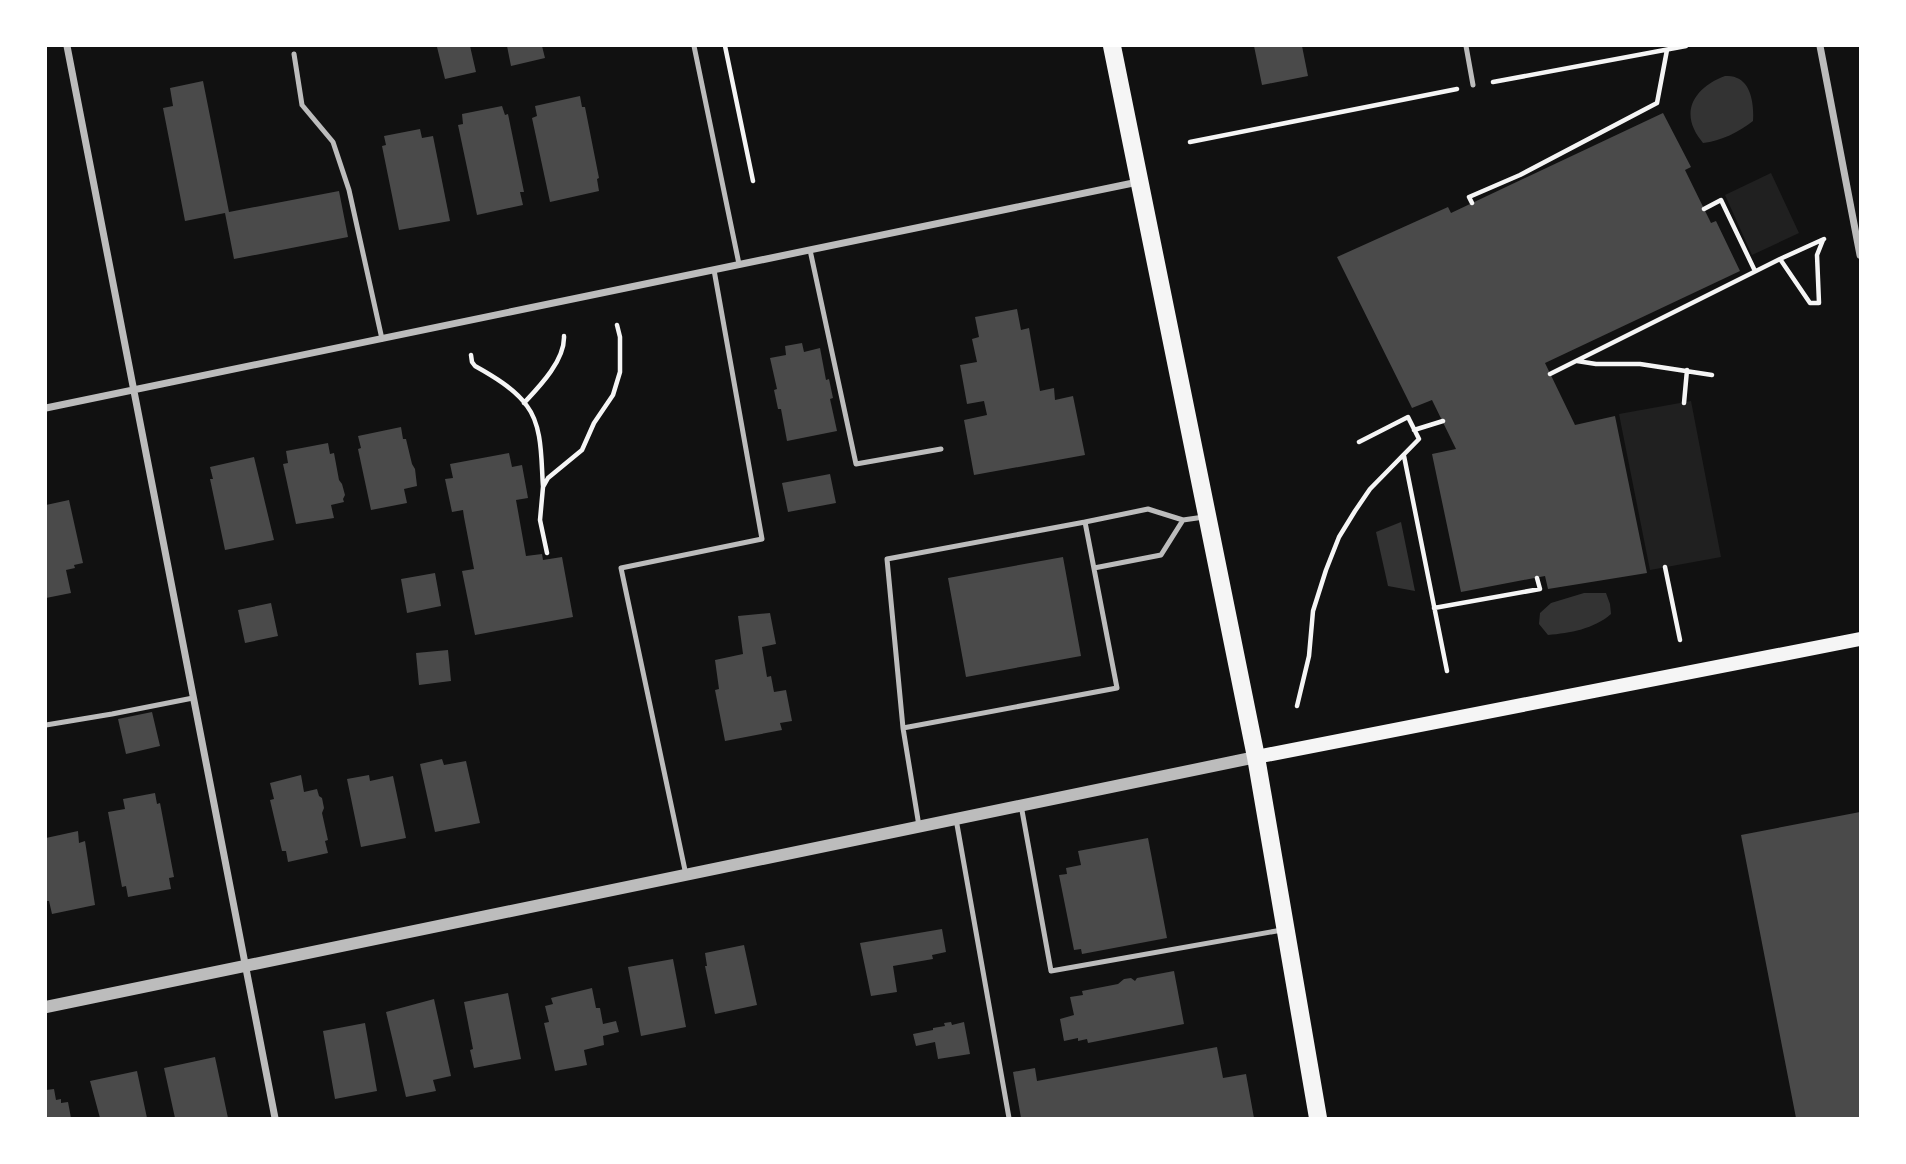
<svg xmlns="http://www.w3.org/2000/svg" width="1906" height="1164" font-family="'Asap Condensed',sans-serif">
	<style>
		.green { fill: #202020 }
		.water { fill: #333 }
		.building { fill: #4a4a4a }
		.lines { fill: none; stroke-linecap: round; stroke-linejoin: round }
		.path { stroke: #f5f5f5; stroke-width: 4.5 }
		.service { stroke: #bcbcbc; stroke-width: 5 }
		.minor { stroke: #bcbcbc; stroke-width: 7 }
		.tertiary { stroke: #bcbcbc; stroke-width: 12 }
		.secondary { stroke: #f5f5f5; stroke-width: 14 }
		.primary { stroke: #f5f5f5; stroke-width: 18 }
	</style>
	<rect width="100%" height="100%" fill="#111"/>
	<!-- green -->
	<path class="green" d="M1771,173L1799,233L1752,255L1725,195Z
		M1691,401L1721,557L1650,570L1619,414Z"/>
	<!-- water -->
	<path class="water" d="M1725,76C1729,76 1733,76 1737,78C1752,84 1754,107 1753,121C1739,132 1721,141 1703,143C1700,139 1696,134 1694,129C1682,103 1703,84 1725,76Z
		M1401,522L1415,591L1388,586L1376,532Z
		M1584,593H1606L1610,604L1611,614C1594,629 1570,633 1548,635L1539,624L1540,613L1551,603Z"/>
	<!-- building -->
	<path class="building" d="M443,46H470L476,72L445,79L437,47Z
		M507,46H542L545,58L511,66Z
		M1254,46H1302L1308,76L1262,85Z
		M203,81L229,212L339,191L348,237L234,259L225,213L185,221L163,108L173,106L170,88Z
		M580,96L582,107H585L599,178L597,179L599,191L550,202L532,118L537,116L535,106Z
		M502,106L505,115L508,114L524,192H520L523,205L477,215L458,125L463,124L462,114Z
		M1663,113L1691,167L1685,170L1711,223L1716,221L1740,271L1545,363L1575,425L1615,416L1647,573L1548,589L1545,576L1461,592L1432,454L1456,449L1432,400L1412,408L1337,257L1448,207L1451,213Z
		M420,129L422,138L433,136L450,221L399,230L382,146L386,145L384,136Z
		M1017,309L1021,330L1029,328L1040,391L1054,388L1055,400L1073,396L1085,455L974,475L964,420L987,415L984,401L967,404L960,365L977,362L972,339L979,337L975,317Z
		M802,343L804,352L820,348L826,380L829,379L833,398L830,399L837,431L787,441L781,409H778L774,390L777,389L770,358L786,355L785,346Z
		M401,427L403,439H406L412,464L415,469L417,486L404,489L407,503L371,510L358,449L361,448L358,436Z
		M328,443L330,454L334,453L339,480L342,484L345,495L343,499L344,502L331,505L334,518L296,524L283,464L288,463L286,451Z
		M509,453L512,467L522,465L528,498L516,500L526,556L542,554L543,560L562,557L573,617L475,635L462,571L474,569L464,517L463,510L452,512L445,479L453,478L450,464Z
		M254,457L274,540L225,550L210,479H213L210,467Z
		M830,474L836,503L788,512L782,483Z
		M69,500L83,563L74,565L75,568L66,570L71,593L46,598V505Z
		M1063,557L1081,656L966,677L948,578Z
		M435,573L441,606L407,613L401,579Z
		M271,603L278,636L245,643L238,610Z
		M770,613L776,644L762,647L767,677L771,676L774,692L786,690L792,721L780,723L782,730L725,741L715,690L719,689L715,660L743,654L738,616Z
		M448,650L451,681L419,685L416,653Z
		M152,712L160,746L126,754L118,719Z
		M442,759L444,765L466,761L480,823L435,832L420,764Z
		M301,775L304,792L317,789L319,796L322,798L324,808L322,813L328,840L325,841L328,853L288,862L286,851H282L270,800L274,799L270,783Z
		M369,775L370,781L393,776L406,838L361,847L347,779Z
		M155,793L157,804L160,803L174,877L169,878L171,889L128,897L126,886L122,887L108,812L125,809L123,799Z
		M1860,812V1118H1796L1741,835Z
		M78,831L79,843L85,841L95,905L52,914L49,901H46V838Z
		M1148,838L1167,938L1082,954L1081,949L1074,950L1059,875L1067,874L1066,868L1081,865L1078,851Z
		M942,929L946,952L932,955L933,959L893,966L897,992L871,996L860,943Z
		M744,945L757,1005L715,1014L705,966H707L705,953Z
		M673,959L686,1027L641,1036L628,967Z
		M1174,971L1184,1024L1088,1043L1087,1039L1078,1041V1038L1064,1041L1060,1019L1074,1015L1070,997L1083,995L1082,991L1118,984L1124,979L1131,978L1135,981L1137,978Z
		M592,988L596,1008H600L603,1024L616,1021L619,1032L603,1036L604,1045L584,1050L587,1065L555,1071L544,1023L549,1022L545,1006L553,1004L551,998Z
		M508,993L521,1059L474,1068L470,1050L473,1049L464,1002Z
		M434,999L451,1076L433,1080L436,1091L406,1097L386,1012Z
		M951,1022L952,1025L964,1022L970,1054L938,1059L935,1042L916,1046L913,1034L933,1030V1028L945,1026L944,1023Z
		M365,1023L377,1091L335,1099L323,1031Z
		M1217,1047L1223,1078L1246,1074L1254,1118H1021L1013,1072L1035,1068L1037,1081Z
		M215,1057L228,1118H175L164,1068Z
		M137,1071L147,1118H100L90,1081Z
		M54,1089L56,1100L61,1099V1103L68,1102L71,1118H46V1090Z"/>
	<g class="lines">
		<!-- path -->
		<path class="path" d="M725,46L753,181
			M1493,82L1686,46
			M1190,142L1457,89
			M1472,203L1469,197L1520,175L1657,103L1667,50
			M1704,209L1721,200L1755,271
			M1780,259L1810,303H1819L1817,255L1823,240
			M471,355L472,362L475,366C493,376 515,389 527,406C543,427 541,461 543,486
			M1577,361L1596,364H1640L1712,375
			M1550,374L1780,259L1824,239
			M524,403C540,386 565,360 564,336
			M1684,403L1687,370
			M1414,430L1443,421
			M1404,456L1447,671
			M547,553L540,520L543,487L548,478L582,450L594,423L613,395L620,372V337L617,325
			M1665,567L1680,640
			M1434,608L1540,589L1537,578
			M1297,706L1309,656L1313,611L1326,570L1339,537L1355,511L1370,489L1419,439L1408,417L1359,442"/>
		<!-- service -->
		<path class="service" d="M694,46L739,264
			M1466,46L1473,85
			M294,54L302,105L333,142L349,190L382,339
			M810,250L856,464L941,449
			M1085,522L1148,509L1183,520L1204,517
			M1094,568L1161,555L1183,520
			M46,725L112,714L193,698
			M903,728L1117,688L1085,522L887,559L903,728L919,826
			M1021,805L1051,971L1282,930
			M956,819L1009,1118
			M686,875L621,568L762,539L714,270"/>
		<!-- minor -->
		<path class="minor" d="M67,46L275,1118
			M1820,46L1860,255
			M46,408L1138,182"/>
		<!-- tertiary -->
		<path class="tertiary" d="M46,1007L1256,757"/>
		<!-- secondary -->
		<path class="secondary" d="M1256,757L1860,639"/>
		<!-- primary -->
		<path class="primary" d="M1112,46L1256,757L1318,1118"/>
	</g>
	<!-- border -->
	<rect width="1906" height="1164" fill="none" stroke="#ffffff" stroke-width="94"/>
</svg>
